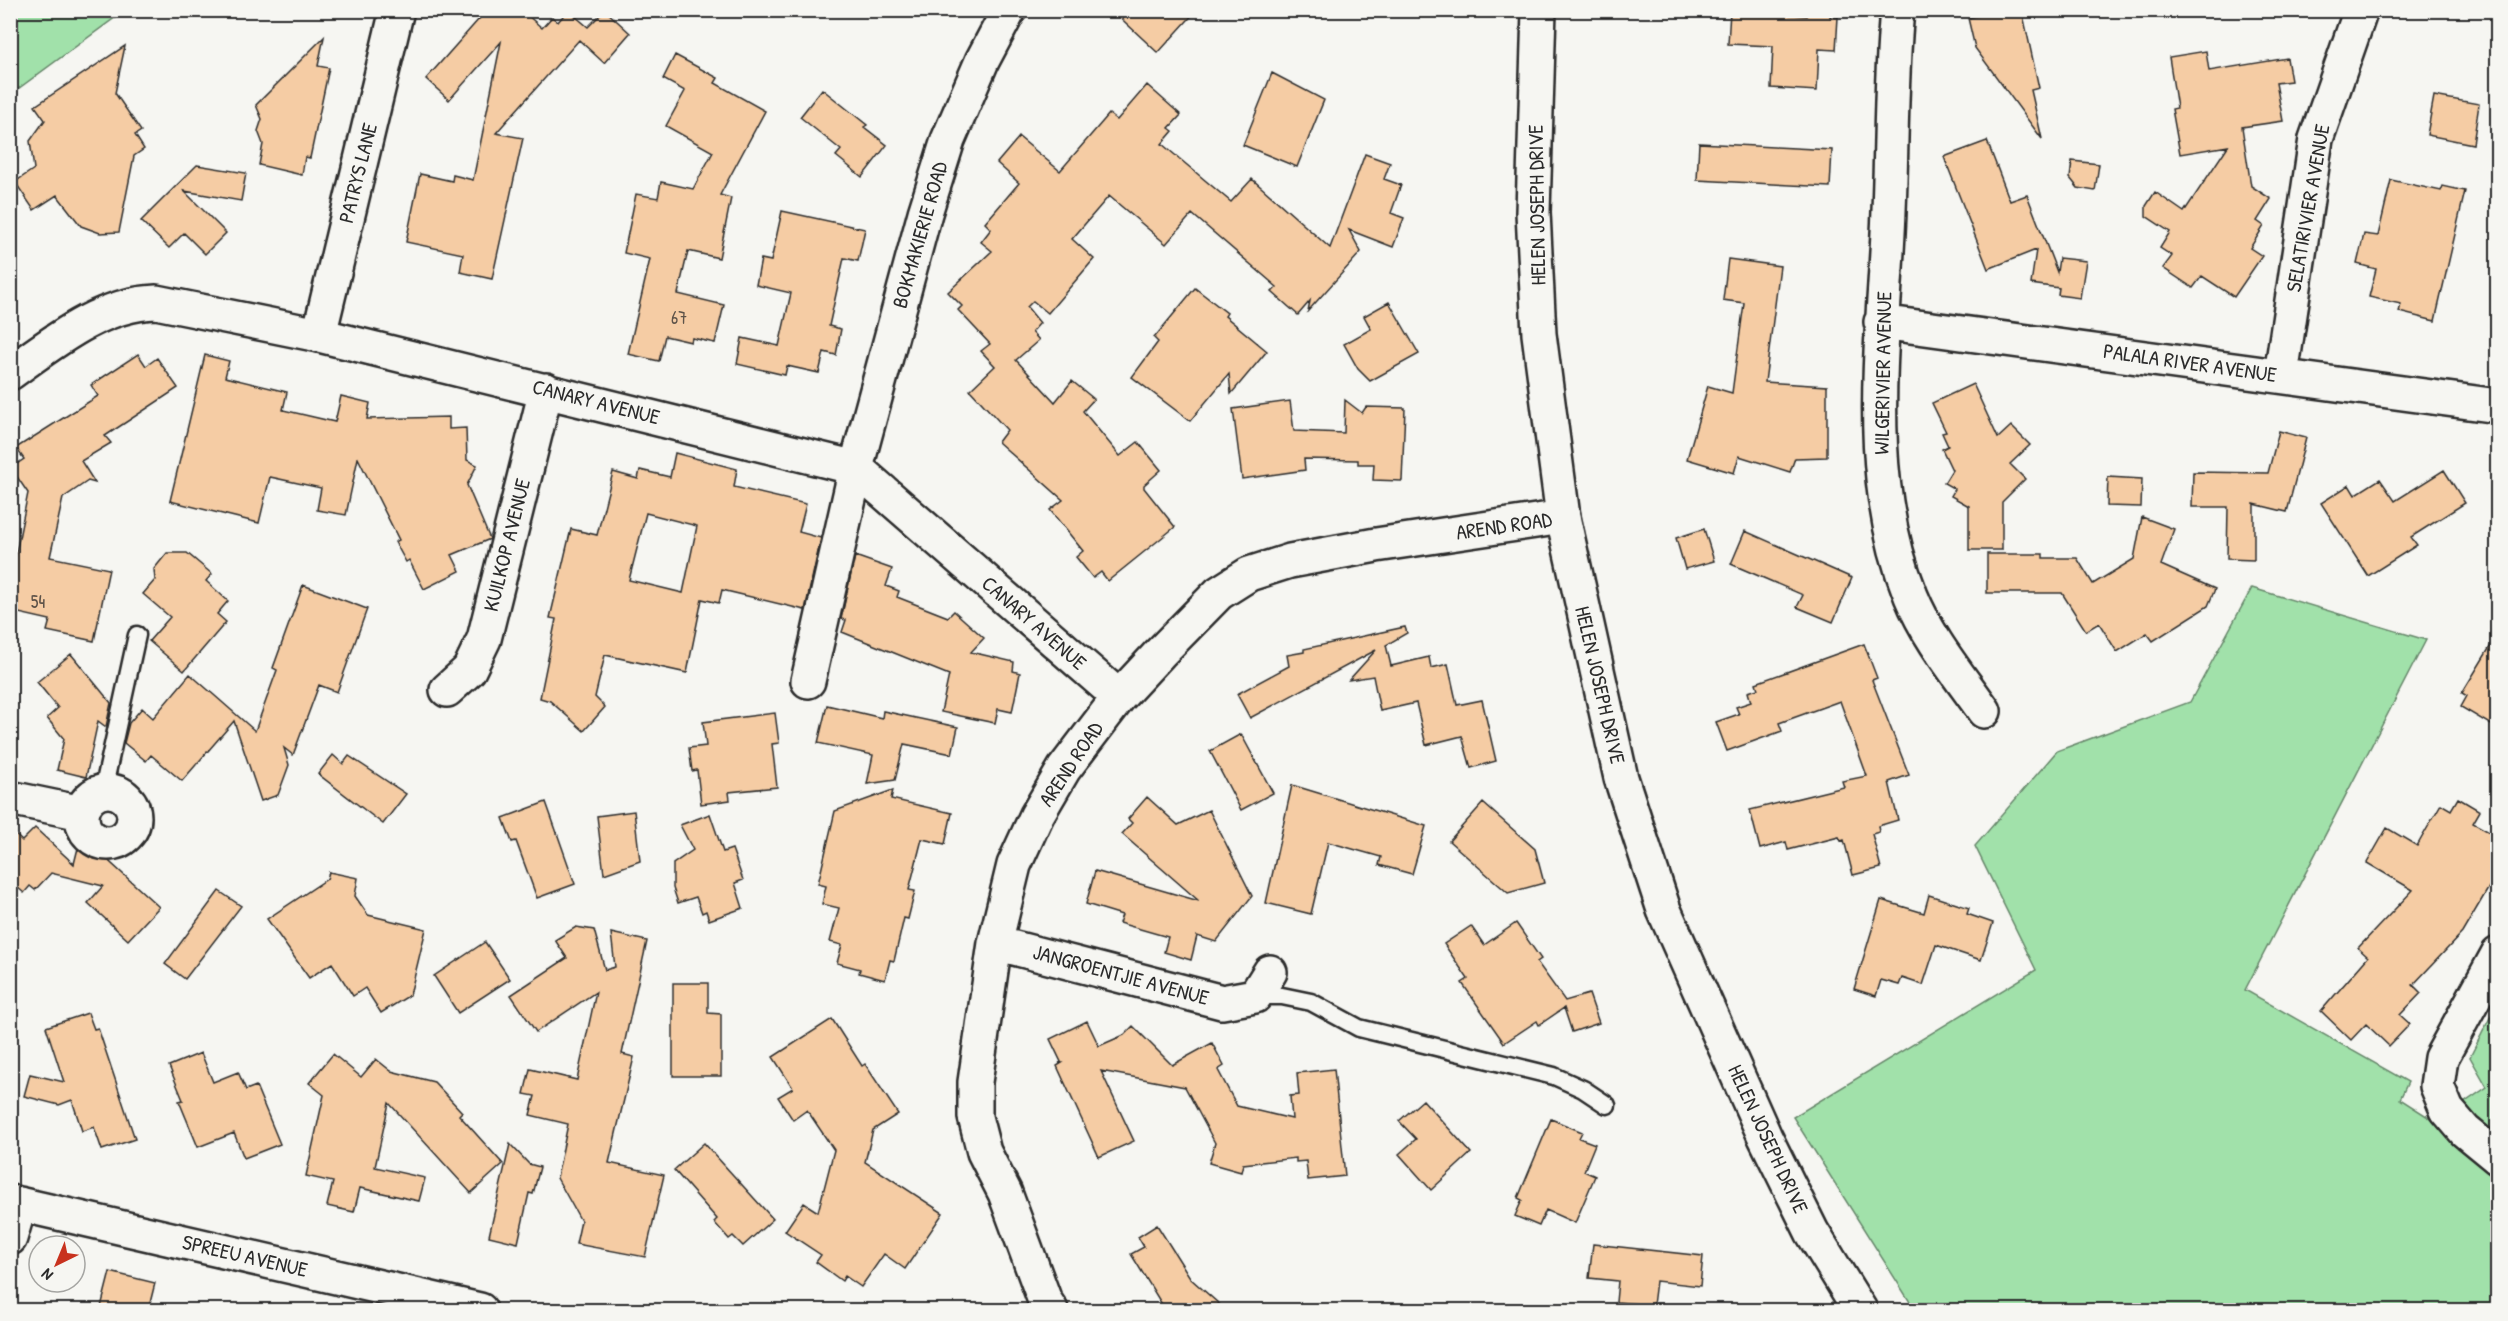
<svg xmlns="http://www.w3.org/2000/svg" width="2508" height="1321" font-family="'Patrick Hand',sans-serif">
	<style>
		.green { fill: #a1e1aa; stroke: #66866a; stroke-width: 1.5 }
		.building { fill: #f5cca4; stroke: #2b2b2b; stroke-width: 1.5; fill-rule: evenodd }
		.lines { fill: none; stroke-linecap: round; stroke-linejoin: round }
		.lane-casing { stroke: #2b2b2b; stroke-width: 21 }
		.street-casing { stroke: #2b2b2b; stroke-width: 38 }
		.secondary-casing { stroke: #2b2b2b; stroke-width: 38 }
		.lane { stroke: #f6f6f2; stroke-width: 16 }
		.street { stroke: #f6f6f2; stroke-width: 33 }
		.secondary { stroke: #f6f6f2; stroke-width: 33 }
		.labels { text-anchor: middle; stroke-width: 4.5; stroke-linejoin: round; paint-order: stroke }
		.number-label { font-size: 18px; fill: #5e5349 }
		.street-label { font-size: 21px; fill: #2b2b2b; stroke: #f6f6f2 }
	</style>
	<rect width="100%" height="100%" fill="#f6f6f2"/>
	<filter id="ink" filterUnits="userSpaceOnUse"><feTurbulence type="fractalNoise" baseFrequency=".0167" numOctaves="2"/><feDisplacementMap in="SourceGraphic" scale="12" xChannelSelector="R" yChannelSelector="G"/><feConvolveMatrix kernelMatrix="1 2 1 2 8 2 1 2 1" color-interpolation-filters="sRGB"/></filter>
	<g filter="url(#ink)">
		<!-- green -->
		<path class="green" d="M11,10H124V11L11,94Z
			M2252,588L2426,640L2245,990L2408,1082L2400,1099L2436,1122L2487,1087L2470,1057L2497,1004V1310H1915L1793,1117L2036,970L1975,846L2057,751L2190,702Z"/>
		<!-- building -->
		<path class="building" d="M487,10H529L526,14L542,28L552,17L558,22L568,10L588,27L605,10L630,33L604,63L579,40L496,133L523,138L492,279L460,272L463,254L406,242L420,174L452,181L453,175L473,180L501,42L449,100L426,79Z
			M1112,10H1197L1158,53Z
			M1807,10H1831L1830,17H1838L1836,50L1819,49L1817,91L1771,88L1773,46L1728,44L1730,11L1807,16Z
			M2004,10H2022L2039,88L2031,90L2042,139L1975,48L1968,18Z
			M324,37L318,66L329,68L310,158L305,157L302,175L259,165L263,144L258,131L262,119L256,105Z
			M125,46L115,93L141,131L135,135L144,149L134,156L119,232L100,233L81,226L57,195L34,210L15,182L34,169L30,141L45,120L35,106Z
			M2206,51L2209,71L2287,58L2291,81L2276,83L2283,121L2242,127L2251,186L2271,199L2257,221L2264,226L2250,248L2262,256L2234,297L2202,276L2193,288L2163,268L2172,256L2160,248L2170,232L2146,216V206L2155,192L2184,212L2228,146L2180,154L2172,109L2177,108L2169,57Z
			M675,55L718,78L715,83L765,111L720,195L731,198L719,258L688,251L678,294L724,305L715,343L692,338L691,342L665,336L659,361L628,354L650,259L624,253L636,194L658,198L661,182L693,189L713,152L666,126L685,91L663,79Z
			M1272,73L1324,100L1297,167L1243,145Z
			M1147,85L1181,115L1169,128L1173,131L1162,144L1231,202L1252,179L1330,248L1365,154L1390,163L1384,179L1401,185L1391,213L1404,218L1393,247L1349,230L1361,252L1308,311L1310,301L1298,315L1272,292L1277,287L1192,214L1166,244L1109,196L1072,239L1094,259L1048,313L1033,301L1027,307L1040,323L1032,332L1039,340L1016,360L1055,402L1072,381L1094,399L1083,411L1120,456L1138,442L1161,470L1144,485V488L1175,527L1108,581L1101,572L1093,578L1076,557L1083,551L1050,510L1063,500L998,442L1007,430L970,390L995,366L981,351L990,344L958,310L962,306L948,292L992,251L981,242L991,229L985,223L1019,183L997,163L1019,137L1060,171L1109,114L1117,120Z
			M822,89L867,125L864,127L887,145L862,177L836,156L841,150L800,117Z
			M2434,96L2479,104L2473,144L2427,135Z
			M1987,141L2010,201L2027,195L2057,272L2059,258L2086,261L2080,298L2058,295L2059,288L2031,284L2036,250L1988,269L1944,157Z
			M1699,143L1832,150L1830,187L1697,180Z
			M2072,161L2099,164L2095,191L2078,188L2070,178Z
			M197,165L246,173L241,201L184,191L226,233L205,254L184,233L169,248L141,221Z
			M2391,180L2441,191L2443,186L2465,191L2435,321L2399,312L2401,304L2369,297L2376,269L2357,264L2364,234L2378,236Z
			M782,211L865,229L858,261L844,258L829,326L841,329L836,355L824,352L819,373L787,366L785,375L737,364L742,338L779,346L791,293L756,285L761,259L771,261Z
			M1728,259L1780,266L1765,382L1827,386V457L1795,458L1790,472L1739,456L1734,473L1687,459L1708,386L1732,393L1744,303L1723,300Z
			M1195,288L1227,313L1225,316L1267,351L1231,394L1229,374L1190,421L1132,377L1158,342L1154,338Z
			M1389,302L1419,354L1370,381L1358,369L1344,344L1371,329L1364,316Z
			M138,354L146,366L157,358L178,388L105,436L111,443L81,461L95,483L88,481L63,498L50,557L109,569L94,641L47,631L50,620L10,611V583L28,493L11,468L24,459L16,448L98,396L91,385Z
			M205,355L229,361L225,377L287,392L283,410L335,422L341,396L370,403L367,419L449,417V429L466,428L467,460L477,465L467,485L490,539L452,555L460,571L424,589L409,560L406,562L395,542L399,540L358,458L346,515L317,510L321,488L270,477L259,523L170,501Z
			M1973,384L1998,438L2011,426L2030,445L2010,464L2025,479L2002,502V550H1969V506L1951,496L1955,489L1944,483L1952,470L1942,449L1948,446L1942,433L1946,432L1932,403Z
			M1345,400L1362,413L1366,407L1405,408L1402,481L1373,480L1374,464H1358V460L1304,459L1305,470L1242,479L1233,409L1290,401L1294,431L1344,433Z
			M2279,431L2306,438L2287,512L2254,504V560L2227,559L2228,507H2192L2193,472L2268,473Z
			M675,453L737,469L734,487L806,504L799,532L821,538L805,610L722,590L719,603L702,599L687,673L605,655L595,697L605,707L584,731L550,701L540,698L556,619L550,618L571,529L597,535L613,472L638,479L640,470L670,477ZM646,513L697,526L683,593L629,580Z
			M2444,470L2465,503L2411,537L2417,545L2368,576L2321,503L2349,485L2355,495L2380,479L2395,501Z
			M2108,477L2142,479L2141,507L2107,506Z
			M2142,517L2174,529L2161,565L2215,589L2208,606L2153,641L2147,633L2117,652L2099,623L2086,631L2062,593H1987V554H2043V558H2077L2093,584L2134,559Z
			M1704,529L1714,561L1685,569L1676,538Z
			M1745,531L1852,578L1833,622L1797,607L1803,595L1731,564Z
			M167,553H187L212,574L206,581L228,601L217,614L226,622L184,671L149,641L170,617L143,594L155,580L154,569Z
			M855,556L892,569L886,586L899,591L897,597L948,617L954,611L984,638L971,652L1014,662L1013,671L1020,673L1012,712L998,709L995,723L941,712L949,675L842,632L846,620L841,619Z
			M303,585L367,609L337,692L319,685L293,755L284,748L289,765L278,795L261,801L234,721L182,781L151,755L146,761L124,743L129,723L142,708L153,718L190,674L255,731L277,670L273,668Z
			M1405,627L1407,633L1386,645L1391,666L1429,657L1431,668L1448,664L1457,705L1482,700L1496,761L1471,768L1462,736L1426,745L1416,703L1380,711L1373,676L1349,680L1376,650L1250,718L1237,694L1289,666L1287,655L1304,652V649Z
			M2498,634V729L2461,707L2467,696L2462,693Z
			M1864,644L1877,678L1872,680L1909,775L1889,782L1898,820L1878,826L1879,832L1872,834L1881,868L1853,875L1844,840L1841,841L1839,837L1788,850L1786,842L1760,849L1750,810L1844,787L1842,781L1867,776L1840,701L1779,723L1782,731L1727,751L1716,722L1739,714L1736,707L1751,702L1748,692L1758,689L1756,683Z
			M71,654L111,703L106,727L98,721L86,777L57,770L64,739L47,718L58,708L37,682Z
			M827,705L882,718L883,711L958,727L952,754L904,744L895,780L867,784L873,755L818,743Z
			M775,713L779,743L772,744L777,787L729,792L730,800L701,804L697,770L692,771L689,748L706,746L703,722Z
			M1241,734L1273,793L1241,810L1210,751Z
			M333,755L343,764L349,756L406,794L383,824L318,774Z
			M1292,785L1426,826L1412,874L1379,865L1381,857L1328,842L1311,914L1266,903Z
			M893,790L891,799L952,813L945,844L922,839L909,890L915,891L908,919L904,918L894,961L890,960L885,980L859,973L860,969L837,963L842,945L830,942L839,908L822,904L826,886L818,884L835,811Z
			M1147,797L1178,825L1209,810L1252,896L1216,942L1197,936L1191,960L1164,952L1168,937L1119,923L1122,915L1086,904L1095,871L1199,901L1122,834L1132,823L1128,819Z
			M2458,798L2480,811L2473,823L2498,837V872L2462,933L2413,985L2421,993L2400,1015L2410,1024L2389,1046L2366,1024L2351,1040L2321,1011L2368,957L2358,948L2413,890L2367,863L2387,828L2417,846L2441,804L2451,810Z
			M546,802L575,884L537,898L516,841L512,842L503,818Z
			M1483,803L1535,849L1544,883L1508,893L1449,841Z
			M634,811L640,861L604,874L597,816Z
			M710,814L723,852L732,849L743,880L735,883L743,908L709,920L706,911L702,913L696,897L678,903L673,888V864L693,850L680,825Z
			M35,828L74,864L78,848L101,854L159,907L128,940L88,903L103,886L51,873L35,890L30,886L24,893L10,881V830L22,841Z
			M329,872L358,878L355,896L368,915L426,929L410,995L381,1013L365,988L353,996L332,963L309,978L267,919L327,879Z
			M219,891L241,906L185,979L165,964Z
			M1929,895L1969,908L1967,914L1993,923L1981,960L1936,945L1923,985L1902,978L1899,985L1881,980L1876,996L1854,989L1881,900L1924,913Z
			M1516,923L1541,959L1537,962L1565,1001L1589,994L1599,1023L1572,1032L1564,1008L1539,1025L1537,1021L1504,1043L1462,983L1468,979L1444,944L1471,926L1484,945Z
			M576,927L594,930L605,970L615,967L611,933L647,941L622,1054L634,1057L609,1163L664,1175L645,1257L576,1244L581,1221L557,1178L568,1124L530,1115L535,1096L524,1094L530,1069L577,1080L596,992L536,1032L511,995L567,958L555,940Z
			M485,942L510,979L458,1013L434,976Z
			M673,983H708V1013L721,1014V1076H673Z
			M88,1013L94,1029L98,1028L135,1139L102,1150L94,1127L82,1131L72,1100L59,1105L24,1096L30,1074L64,1082L46,1027Z
			M832,1019L862,1066L865,1064L898,1114L873,1130L865,1162L943,1213L905,1269L884,1254L861,1287L845,1276L842,1281L816,1262L821,1255L785,1231L804,1203L818,1212L834,1150L807,1110L793,1120L778,1097L793,1088L773,1057Z
			M1087,1021L1099,1046L1124,1035L1133,1026L1172,1065L1212,1043L1224,1066L1218,1070L1237,1106L1292,1119L1290,1096L1299,1095L1297,1073L1334,1069L1345,1176L1308,1180L1306,1161L1296,1162V1158L1243,1164L1241,1172L1209,1163L1215,1143L1185,1087L1101,1071L1134,1141L1099,1157L1057,1066L1062,1063H1059L1061,1062L1050,1039Z
			M201,1053L213,1082L238,1072L246,1090L256,1086L280,1144L244,1158L234,1133L198,1147L179,1101L183,1100L169,1066Z
			M333,1054L361,1077L376,1059L391,1071L434,1082L462,1112L459,1115L503,1164L471,1193L389,1103L375,1167L425,1178L419,1201L360,1188L354,1212L327,1206L333,1182L306,1176L324,1095L309,1083Z
			M1423,1100L1471,1153L1431,1190L1399,1154L1416,1139L1399,1121Z
			M1551,1119L1582,1132L1579,1138L1595,1144L1584,1171L1595,1176L1575,1223L1546,1210L1539,1226L1515,1216L1522,1200L1518,1198Z
			M704,1143L773,1219L743,1246L733,1236L729,1239L714,1222L717,1219L674,1170Z
			M510,1144L529,1164L540,1167L533,1194L529,1193L518,1243L489,1236Z
			M1157,1225L1191,1279L1227,1311H1166L1131,1254L1144,1247L1138,1237Z
			M1593,1244L1703,1256L1700,1286L1656,1281L1653,1305L1616,1302L1618,1281L1589,1278Z
			M110,1272L155,1283L148,1311H100Z"/>
		<g class="lines">
			<defs>
				<path id="lane" d="M103,791L137,635
					M1255,996H1282L1311,1002L1359,1028L1554,1076L1583,1089L1607,1105"/>
				<path id="street" d="M1897,10C1890,84 1892,159 1888,233C1882,354 1864,480 1911,596C1928,638 1958,674 1984,711
					M1881,322L2498,406
					M319,335L397,10
					M10,373C55,341 100,304 156,302L319,335L856,468L1119,697
					M2281,375L2316,139L2361,10
					M808,681L856,468L925,213L948,140L982,61L1009,10
					M447,690L469,670L484,639L546,390
					M82 817a26 26 0 1 1 52 0a26 26 0 1 1-52 0Z
					M10,798L82,813
					M995,943L1222,1002L1255,996L1270,972
					M2498,954L2441,1058L2437,1086L2447,1110L2465,1131L2498,1158
					M10,1202L480,1310
					M10,1238L20,1204
					M1051,1310L1045,1301L1005,1193L984,1152L975,1117V1082L995,943L1014,865L1037,815L1064,769L1119,697L1160,653L1219,593L1249,574L1290,561L1376,545L1563,517"/>
				<path id="secondary" d="M1539,10L1533,212L1539,334L1563,517L1621,778L1664,910L1765,1137L1812,1232L1860,1310"/>
			</defs>
			<!-- lane casing -->
			<use href="#lane" class="lane-casing"/>
			<!-- street casing -->
			<use href="#street" class="street-casing"/>
			<!-- secondary casing -->
			<use href="#secondary" class="secondary-casing"/>
			<!-- lane -->
			<use href="#lane" class="lane"/>
			<!-- street -->
			<use href="#street" class="street"/>
			<!-- secondary -->
			<use href="#secondary" class="secondary"/>
		</g>
	</g>
	<g class="labels">
		<!-- number labels -->
		<g class="number-label">
			<text x="679" y="324">67</text>
			<text x="38" y="608">54</text>
		</g>
		<!-- street labels -->
		<g class="street-label">
			<text transform="translate(358 173) rotate(-76)" y="7">PATRYS LANE</text>
			<text transform="translate(1537 205) rotate(-91)" y="7">HELEN JOSEPH DRIVE</text>
			<text transform="translate(2308 208) rotate(-80)" y="7">SELATIRIVIER AVENUE</text>
			<text transform="translate(920 235) rotate(-74)" y="7">BOKMAKIERIE ROAD</text>
			<text transform="translate(2190 363) rotate(8)" y="7">PALALA RIVER AVENUE</text>
			<text transform="translate(1883 373) rotate(-89)" y="7">WILGERIVIER AVENUE</text>
			<text transform="translate(596 402) rotate(14)" y="7">CANARY AVENUE</text>
			<text transform="translate(1504 526) rotate(-8)" y="7">AREND ROAD</text>
			<text transform="translate(507 545) rotate(-76)" y="7">KUILKOP AVENUE</text>
			<text transform="translate(1034 623) rotate(41)" y="7">CANARY AVENUE</text>
			<text transform="translate(1600 685) rotate(77)" y="7">HELEN JOSEPH DRIVE</text>
			<text transform="translate(1071 764) rotate(-56)" y="7">AREND ROAD</text>
			<text transform="translate(1121 975) rotate(15)" y="7">JANGROENTJIE AVENUE</text>
			<text transform="translate(1768 1139) rotate(65)" y="7">HELEN JOSEPH DRIVE</text>
			<text transform="translate(245 1256) rotate(13)" y="7">SPREEU AVENUE</text>
		</g>
	</g>
	<!-- margin -->
	<rect width="2508" height="1321" fill="none" stroke="#f6f6f2" stroke-width="36"/>
	<rect x="18" y="18" width="2472" height="1285" fill="none" stroke="#2b2b2b" stroke-width="2" filter="url(#ink)"/>
	<!-- north arrow -->
	<g transform="translate(57 1264) rotate(223)"><circle r="28" fill="#f6f6f2" stroke="#a5a5a2" stroke-width="1.5"/>
	<path d="M0-4.5L10 22L0 15L-10 22Z" fill="#c8321e"/>
	<text y="-9" font-size="16" font-weight="bold" text-anchor="middle" fill="#2b2b2b">N</text>
	</g>
</svg>
